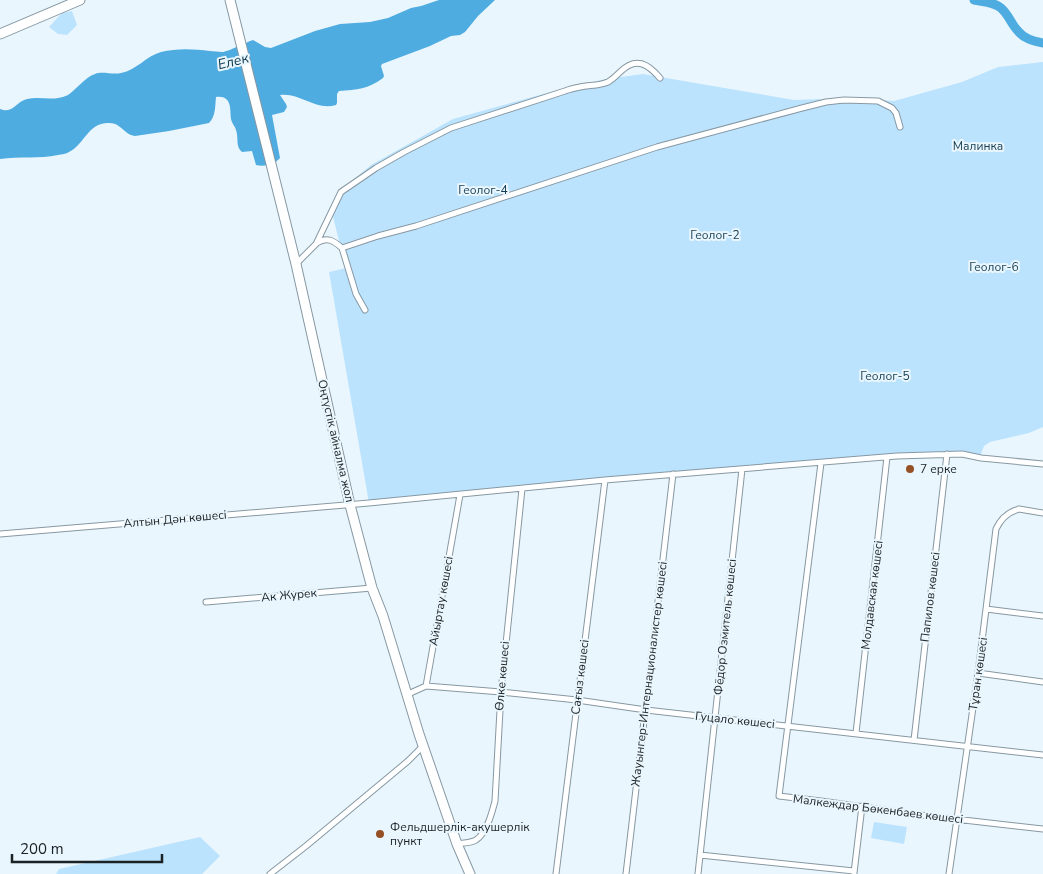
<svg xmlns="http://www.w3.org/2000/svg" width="1043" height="874" font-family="'Nunito Sans',sans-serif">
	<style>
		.green { fill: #bce3fd }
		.water { fill: #4eace1 }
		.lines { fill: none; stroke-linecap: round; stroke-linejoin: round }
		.river { stroke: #4eace1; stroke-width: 9 }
		.minor-casing { stroke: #8698a3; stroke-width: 7 }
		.trunk-casing { stroke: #8698a3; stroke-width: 11 }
		.minor { stroke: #fff; stroke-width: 5 }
		.trunk { stroke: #fff; stroke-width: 9 }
		.poi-dot { fill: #955025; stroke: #eaf6fd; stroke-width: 2 }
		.labels { text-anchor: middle; stroke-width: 4; stroke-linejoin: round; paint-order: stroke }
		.park-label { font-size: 12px; fill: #153e54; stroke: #eaf6fd }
		.street-label { font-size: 12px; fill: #1b2226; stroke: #eaf6fd }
		.poi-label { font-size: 12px; fill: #1b2226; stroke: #eaf6fd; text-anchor: start }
		.water-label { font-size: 14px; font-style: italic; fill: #10394f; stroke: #eaf6fd }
	</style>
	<rect width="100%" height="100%" fill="#eaf6fd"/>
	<!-- green -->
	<path class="green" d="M72,11L77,25L67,35L58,34L49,27L62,13Z
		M1043,62V427L1029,433L990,442L984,446L981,454L976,455L952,452L369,503L329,272L346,268L333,217L339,192L371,165L453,119L554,91L606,79L643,74L794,100L848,98L894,101L962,82L998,67Z
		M874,822L907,827L904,844L871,838Z
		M200,837L220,856L202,874H56L59,869Z"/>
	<!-- water -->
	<path class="water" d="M439,0H495L478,16L465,32L460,35L451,36L430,46L382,64L381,66L384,76L383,78C368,89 357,90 339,91L337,94V103L336,105C315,111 300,92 280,95L286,104L287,107L284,112L272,115L280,158C274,165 264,167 256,165L252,151L242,152C235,146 239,138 236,130C235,126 232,124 231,119C230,109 232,95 216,97C215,106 216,116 209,123L169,131L135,136C123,134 121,122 108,123C88,123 84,145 69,152C66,154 62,154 58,155C39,159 19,156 0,159V109C14,114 15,102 27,99C41,96 54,102 68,95C77,89 85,77 95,74C102,71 113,75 121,73C137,70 146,56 161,52C177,48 194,49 210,51C214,51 218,52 222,52C225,53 247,42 253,40L265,47L271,48L315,31L340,24L370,22L388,18L411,8L421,6Z"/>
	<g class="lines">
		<!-- river -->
		<path class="river" d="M974,0C984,2 994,2 1001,8C1009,15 1011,24 1018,31C1024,39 1034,41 1043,43"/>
		<defs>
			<path id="minor" d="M317,243C327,236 334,241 342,248
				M296,264L316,244L341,192L376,168L404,152L451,128L565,91C570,89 575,88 580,87C589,85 599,86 608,82C613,79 616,76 620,72C636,56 648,64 660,78
				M365,310L356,294L342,248L378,236L416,226L657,147L802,108L826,102L844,100L878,101L892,108L896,113L900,127
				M821,463L779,796L821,801L920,815L1043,829
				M0,534L369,503L605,480L897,456L962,454L981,458L1043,464
				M206,602L372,588
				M986,609L1043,616
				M978,673L1043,682
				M426,686L501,692L577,700L646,710L1043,755
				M406,695L426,686L460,495
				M856,733L887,457
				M914,740L947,454
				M457,844C463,843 471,843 476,840C487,833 492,812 495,801L501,692L522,489
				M700,855L854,871
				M854,873L862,806
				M270,874L306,846L408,761L423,746
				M556,874L605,480
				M626,874L673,474
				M698,874L742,469
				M949,874L978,673L996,529C1001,518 1008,512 1019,509L1043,513"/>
			<path id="trunk" d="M230,0L296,264L350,505L372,588L383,616L419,734L457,844L470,874
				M0,34L80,0"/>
		</defs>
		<!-- minor casing -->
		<use href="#minor" class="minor-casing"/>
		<!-- trunk casing -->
		<use href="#trunk" class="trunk-casing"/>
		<!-- minor -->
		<use href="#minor" class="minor"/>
		<!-- trunk -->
		<use href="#trunk" class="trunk"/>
	</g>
	<!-- markers -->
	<g class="poi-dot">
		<circle cx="910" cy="469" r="5"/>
		<circle cx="380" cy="834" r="5"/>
	</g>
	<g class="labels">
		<!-- park labels -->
		<g class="park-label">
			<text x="978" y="150">Малинка</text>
			<text x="483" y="194">Геолог-4</text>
			<text x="715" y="239">Геолог-2</text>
			<text x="994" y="271">Геолог-6</text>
			<text x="885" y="380">Геолог-5</text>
		</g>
		<!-- street labels -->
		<g class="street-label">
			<text transform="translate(336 441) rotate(77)" y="4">Оңтүстік айналма жол</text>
			<text transform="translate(175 519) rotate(-5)" y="4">Алтын Дән көшесі</text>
			<text transform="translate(289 595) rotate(-5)" y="4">Ак Журек</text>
			<text transform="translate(872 595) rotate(-83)" y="4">Молдавская көшесі</text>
			<text transform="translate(930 597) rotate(-83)" y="4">Папилов көшесі</text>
			<text transform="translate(441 601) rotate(-80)" y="4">Айыртау көшесі</text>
			<text transform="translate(725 627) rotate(-84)" y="4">Фёдор Озмитель көшесі</text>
			<text transform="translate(649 674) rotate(-83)" y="4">Жауынгер-Интернационалистер көшесі</text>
			<text transform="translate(978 674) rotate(-82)" y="4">Тұран көшесі</text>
			<text transform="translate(502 676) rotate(-85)" y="4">Өлке көшесі</text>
			<text transform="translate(580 677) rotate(-83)" y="4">Сағыз көшесі</text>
			<text transform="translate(735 720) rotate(6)" y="4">Гуцало көшесі</text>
			<text transform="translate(878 809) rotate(7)" y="4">Малкеждар Бөкенбаев көшесі</text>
		</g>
		<!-- poi labels -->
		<g class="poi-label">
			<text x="920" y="473">7 ерке</text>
			<text x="390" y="831">Фельдшерлік-акушерлік<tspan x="390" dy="14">пункт</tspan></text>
		</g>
		<!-- water labels -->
		<g class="water-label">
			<text transform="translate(233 61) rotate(-14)" y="5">Елек</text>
		</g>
	</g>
	<!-- scale -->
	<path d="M12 854v8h150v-8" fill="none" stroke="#1b2226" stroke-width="2.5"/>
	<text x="20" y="854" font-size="15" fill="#1b2226" stroke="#eaf6fd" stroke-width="4" paint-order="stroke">200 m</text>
</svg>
